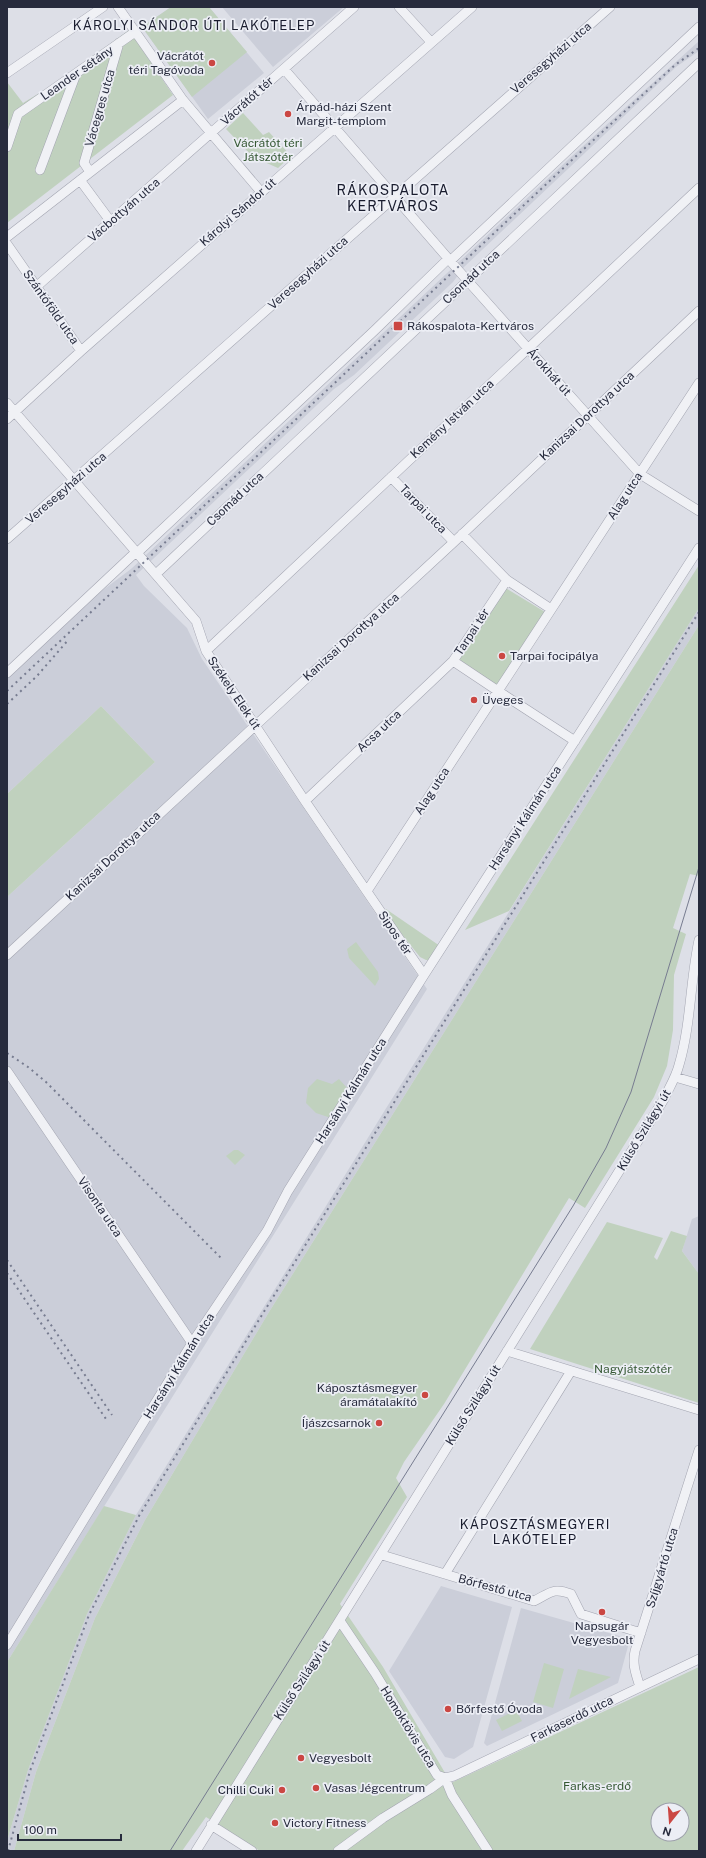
<svg xmlns="http://www.w3.org/2000/svg" width="706" height="1858" font-family="'Public Sans',sans-serif">
	<style>
		.built { fill: #cbced9 }
		.green { fill: #c0d1be; fill-rule: evenodd }
		.lines { fill: none; stroke-linecap: round; stroke-linejoin: round }
		.minor-casing { stroke: #a3a5b1; stroke-width: 10 }
		.minor { stroke: #f0f1f5; stroke-width: 9 }
		.tram { stroke: #777c90; stroke-width: 1 }
		.rail { stroke: #777c90; stroke-width: 2; stroke-dasharray: 2 4; stroke-linecap: butt }
		.poi-dot { fill: #cb4743; stroke: #eceef5; stroke-width: 1.5 }
		.labels { text-anchor: middle; stroke-width: 3.5; stroke-linejoin: round; paint-order: stroke }
		.poi-label { font-size: 12px; fill: #272b3d; stroke: #eceef5; text-anchor: start }
		.street-label { font-size: 12px; fill: #272b3d; stroke: #eceef5 }
		.park-label { font-size: 12px; fill: #355834; stroke: #eceef5 }
		.neighbourhood-label { font-size: 13px; letter-spacing: 1px; fill: #191c2e; stroke: #eceef5 }
		.quarter-label { font-size: 14px; letter-spacing: 1px; fill: #191c2e; stroke: #eceef5 }
	</style>
	<rect width="100%" height="100%" fill="#dddfe7"/>
	<!-- built -->
	<path class="built" d="M171,7H209L264,73L208,119L142,27Z
		M222,7H344L273,67Z
		M699,41V51L676,67L464,267L453,282L354,375L334,389L136,575L144,586L187,628L202,659L427,989L7,1662V897L155,762L101,706L7,794V678L91,599L131,569L571,157Z
		M699,608V625L269,1312L145,1520L95,1618L36,1772L14,1851H7V1841L28,1770L87,1614L136,1515L385,1110Z
		M699,1216V1274L682,1251L692,1219Z
		M441,1586L512,1607L473,1747L454,1759L445,1757L389,1671Z
		M521,1608L630,1639L618,1683L487,1746L484,1743Z"/>
	<!-- green -->
	<path class="green" d="M171,7H209L247,52L192,97L142,27Z
		M129,30L173,95L7,223V82L23,103L59,81Z
		M243,113L263,135L269,132L291,156L278,168L253,157L226,129Z
		M699,565V608L509,911L465,930Z
		M504,587L545,612L498,688L457,662Z
		M699,625V876L690,874L673,928L686,934L674,975L673,1030L667,1066L654,1097L585,1208L569,1198L444,1404L404,1462L396,1478L407,1497L340,1604L383,1667L451,1783L699,1667V1851H260L206,1817L182,1851H14L36,1772L95,1618L145,1520L269,1312ZM658,1810H682V1834H658Z
		M101,706L155,762L7,897V794Z
		M386,909L440,946L431,960H426L420,957L384,912Z
		M356,942L378,972L379,979L375,986L349,958L347,949Z
		M317,1079L332,1084L339,1079L348,1089L331,1118L316,1113L306,1103L308,1088Z
		M234,1150H238L245,1155L235,1165L226,1156Z
		M607,1222L663,1238L654,1257L657,1260L671,1231L687,1236L682,1251L699,1274V1403L530,1349Z
		M104,1506L136,1515L87,1614L28,1770L7,1841V1662Z
		M544,1663L564,1669L553,1708L533,1702Z
		M578,1669L611,1677L569,1699Z
		M516,1710L522,1721L502,1731L496,1720Z"/>
	<g class="lines">
		<defs>
			<path id="minor" d="M118,7L183,100L261,192
				M399,7L431,42
				M284,69L459,271L640,474L699,511
				M7,73L103,7
				M7,147L18,114L135,32
				M40,170L76,74
				M90,172L84,163L119,43
				M80,180L111,222
				M7,237L183,100
				M7,244L81,351
				M450,261L699,27
				M36,287L354,7
				M7,403L196,621L206,651L305,801L424,975
				M7,419L81,351L472,7
				M391,477L454,542
				M462,534L507,580
				M7,539L610,7
				M138,552L375,330L448,259
				M156,574L699,63
				M551,609L507,580L453,661L498,691L699,383
				M206,651L699,188
				M7,673L137,551
				M305,801L453,661
				M367,891L498,691L575,741
				M7,955L454,542L699,311
				M7,1071L192,1343
				M675,1077L699,1084
				M507,1351L699,1410
				M382,1555L534,1601C550,1593 553,1587 571,1594L581,1614L641,1633
				M445,1574L571,1371
				M340,1621L375,1673L437,1775L445,1778
				M7,1645L192,1343L267,1231L288,1191L424,975L699,548
				M640,1687C636,1674 632,1665 635,1651L699,1450
				M445,1778L452,1795L488,1851
				M211,1825L252,1851
				M196,1851L664,1099C669,1088 676,1077 679,1065C691,1025 690,981 699,940
				M338,1851L383,1818L430,1789L445,1778L454,1776L699,1659"/>
		</defs>
		<!-- minor casing -->
		<use href="#minor" class="minor-casing"/>
		<!-- minor -->
		<use href="#minor" class="minor"/>
		<!-- tram -->
		<path class="tram" d="M170,1851L573,1206L606,1148L631,1092L699,867"/>
		<!-- rail -->
		<path class="rail" d="M7,691L573,159L675,65L699,48
			M7,704L37,676L69,639
			M7,1053L28,1067L46,1082L222,1259
			M7,1260L112,1415
			M7,1273L106,1419
			M8,1851L30,1771L89,1615L139,1516L265,1310L699,612"/>
	</g>
	<!-- markers -->
	<g class="poi-dot">
		<circle cx="212" cy="63" r="4"/>
		<circle cx="288" cy="114" r="4"/>
		<rect x="393" y="321" width="10" height="10" rx="2"/>
		<circle cx="502" cy="656" r="4"/>
		<circle cx="474" cy="700" r="4"/>
		<circle cx="425" cy="1395" r="4"/>
		<circle cx="379" cy="1423" r="4"/>
		<circle cx="602" cy="1612" r="4"/>
		<circle cx="448" cy="1709" r="4"/>
		<circle cx="301" cy="1758" r="4"/>
		<circle cx="316" cy="1788" r="4"/>
		<circle cx="282" cy="1790" r="4"/>
		<circle cx="275" cy="1823" r="4"/>
	</g>
	<g class="labels">
		<!-- poi labels -->
		<g class="poi-label">
			<text x="204" y="60" text-anchor="end">Vácrátót<tspan x="204" dy="14">téri Tagóvoda</tspan></text>
			<text x="296" y="111">Árpád-házi Szent<tspan x="296" dy="14">Margit-templom</tspan></text>
			<text x="407" y="330">Rákospalota-Kertváros</text>
			<text x="510" y="660">Tarpai focipálya</text>
			<text x="482" y="704">Üveges</text>
			<text x="417" y="1392" text-anchor="end">Káposztásmegyer<tspan x="417" dy="14">áramátalakító</tspan></text>
			<text x="371" y="1427" text-anchor="end">Íjászcsarnok</text>
			<text x="602" y="1630" text-anchor="middle">Napsugár<tspan x="602" dy="14">Vegyesbolt</tspan></text>
			<text x="456" y="1713">Bőrfestő Óvoda</text>
			<text x="309" y="1762">Vegyesbolt</text>
			<text x="324" y="1792">Vasas Jégcentrum</text>
			<text x="274" y="1794" text-anchor="end">Chilli Cuki</text>
			<text x="283" y="1827">Victory Fitness</text>
		</g>
		<!-- street labels -->
		<g class="street-label">
			<text transform="translate(551 58) rotate(-41)" y="4">Veresegyházi utca</text>
			<text transform="translate(77 73) rotate(-35)" y="4">Leander sétány</text>
			<text transform="translate(247 101) rotate(-42)" y="4">Vácrátót tér</text>
			<text transform="translate(100 108) rotate(-74)" y="4">Vácegres utca</text>
			<text transform="translate(124 210) rotate(-41)" y="4">Vácbottyán utca</text>
			<text transform="translate(238 212) rotate(-41)" y="4">Károlyi Sándor út</text>
			<text transform="translate(308 273) rotate(-42)" y="4">Veresegyházi utca</text>
			<text transform="translate(471 277) rotate(-43)" y="4">Csomád utca</text>
			<text transform="translate(51 307) rotate(55)" y="4">Szántóföld utca</text>
			<text transform="translate(549 372) rotate(48)" y="4">Árokhát út</text>
			<text transform="translate(587 416) rotate(-43)" y="4">Kanizsai Dorottya utca</text>
			<text transform="translate(452 419) rotate(-43)" y="4">Kemény István utca</text>
			<text transform="translate(66 488) rotate(-41)" y="4">Veresegyházi utca</text>
			<text transform="translate(625 496) rotate(-57)" y="4">Alag utca</text>
			<text transform="translate(235 499) rotate(-43)" y="4">Csomád utca</text>
			<text transform="translate(423 509) rotate(46)" y="4">Tarpai utca</text>
			<text transform="translate(472 632) rotate(-57)" y="4">Tarpai tér</text>
			<text transform="translate(351 637) rotate(-42)" y="4">Kanizsai Dorottya utca</text>
			<text transform="translate(234 693) rotate(56)" y="4">Székely Elek út</text>
			<text transform="translate(379 731) rotate(-43)" y="4">Acsa utca</text>
			<text transform="translate(432 791) rotate(-57)" y="4">Alag utca</text>
			<text transform="translate(525 818) rotate(-57)" y="4">Harsányi Kálmán utca</text>
			<text transform="translate(113 856) rotate(-43)" y="4">Kanizsai Dorottya utca</text>
			<text transform="translate(395 933) rotate(56)" y="4">Sipos tér</text>
			<text transform="translate(351 1091) rotate(-58)" y="4">Harsányi Kálmán utca</text>
			<text transform="translate(644 1130) rotate(-59)" y="4">Külső Szilágyi út</text>
			<text transform="translate(100 1207) rotate(56)" y="4">Visonta utca</text>
			<text transform="translate(179 1366) rotate(-58)" y="4">Harsányi Kálmán utca</text>
			<text transform="translate(473 1405) rotate(-58)" y="4">Külső Szilágyi út</text>
			<text transform="translate(662 1568) rotate(-73)" y="4">Szíjgyártó utca</text>
			<text transform="translate(495 1588) rotate(15)" y="4">Bőrfestő utca</text>
			<text transform="translate(302 1680) rotate(-57)" y="4">Külső Szilágyi út</text>
			<text transform="translate(572 1719) rotate(-26)" y="4">Farkaserdő utca</text>
			<text transform="translate(408 1727) rotate(58)" y="4">Homoktövis utca</text>
		</g>
		<!-- park labels -->
		<g class="park-label">
			<text x="268" y="147">Vácrátót téri<tspan x="268" dy="14">Játszótér</tspan></text>
			<text x="633" y="1373">Nagyjátszótér</text>
			<text x="597" y="1790">Farkas-erdő</text>
		</g>
		<!-- neighbourhood labels -->
		<g class="neighbourhood-label">
			<text x="194" y="30">KÁROLYI SÁNDOR ÚTI LAKÓTELEP</text>
			<text x="535" y="1529">KÁPOSZTÁSMEGYERI<tspan x="535" dy="15">LAKÓTELEP</tspan></text>
		</g>
		<!-- quarter labels -->
		<g class="quarter-label">
			<text x="393" y="195">RÁKOSPALOTA<tspan x="393" dy="16">KERTVÁROS</tspan></text>
		</g>
	</g>
	<!-- border -->
	<rect width="706" height="1858" fill="none" stroke="#272b3d" stroke-width="16"/>
	<!-- north arrow -->
	<g transform="translate(670 1822) rotate(197)"><circle r="19" fill="#eceef5" stroke="#9da0ab"/>
	<path d="M0-3L7 15L0 10L-7 15Z" fill="#cb4743"/>
	<text y="-6" font-size="11" font-weight="bold" text-anchor="middle" fill="#272b3d">N</text>
	</g>
	<!-- scale -->
	<path d="M18 1834v6h103v-6" fill="none" stroke="#272b3d" stroke-width="2"/>
	<text x="24" y="1834" font-size="12" fill="#272b3d" stroke="#eceef5" stroke-width="3" paint-order="stroke">100 m</text>
</svg>
